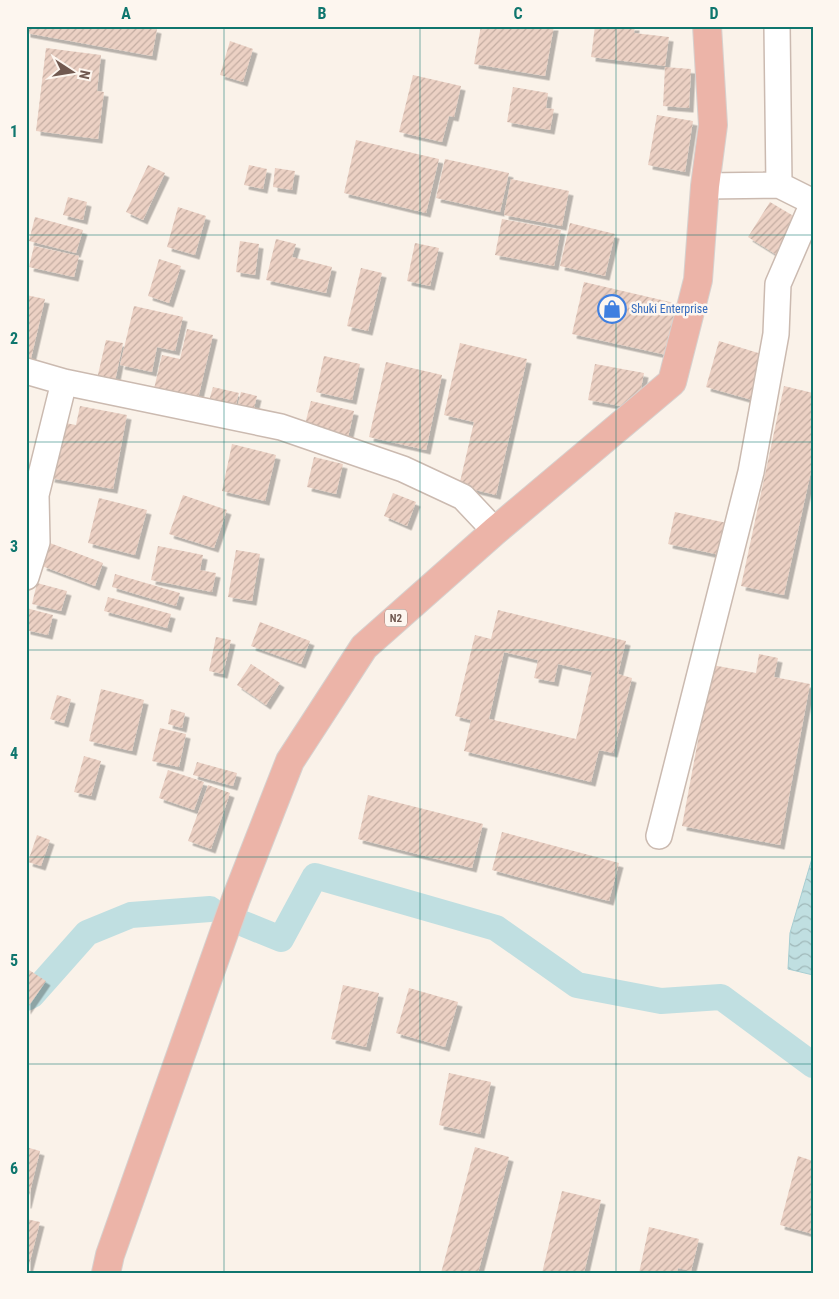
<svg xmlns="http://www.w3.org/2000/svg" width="839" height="1299" font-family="'Roboto Condensed',sans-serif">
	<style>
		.water { fill: url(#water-waves); stroke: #a7ced2 }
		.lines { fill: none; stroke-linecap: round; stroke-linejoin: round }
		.canal { stroke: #c0dfe1; stroke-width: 26 }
		.building { fill: url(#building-hatch); fill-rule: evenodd; filter: url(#shadow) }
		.minor-casing { stroke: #cbbab0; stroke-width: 28 }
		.highway-casing { stroke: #d7d1ce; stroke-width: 30 }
		.minor { stroke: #fff; stroke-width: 25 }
		.highway { stroke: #ecb4a8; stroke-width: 28 }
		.grid { fill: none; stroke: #0f766e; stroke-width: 1; stroke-opacity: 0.55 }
		.labels { text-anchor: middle; stroke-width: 5; stroke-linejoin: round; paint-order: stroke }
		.shield { fill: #fdf6ef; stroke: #9b8880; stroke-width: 1 }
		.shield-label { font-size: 11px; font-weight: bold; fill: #715950 }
		.shop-label { font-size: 12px; fill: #366cbe; stroke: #fdf6ef; text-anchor: start }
		.neatline { fill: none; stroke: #0f766e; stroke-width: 2 }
		.grid-label { font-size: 16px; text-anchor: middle; font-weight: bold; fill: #0f766e }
	</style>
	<defs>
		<pattern id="water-waves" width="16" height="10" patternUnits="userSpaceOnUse" patternTransform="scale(1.25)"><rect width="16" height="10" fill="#c0dfe1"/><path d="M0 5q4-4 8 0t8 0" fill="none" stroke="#a0b8b9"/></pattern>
		<pattern id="building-hatch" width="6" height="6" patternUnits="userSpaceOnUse" patternTransform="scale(1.25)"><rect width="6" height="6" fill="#ecd1c4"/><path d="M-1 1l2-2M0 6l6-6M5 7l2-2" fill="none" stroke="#c4ada2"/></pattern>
		<filter id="shadow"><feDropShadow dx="4.5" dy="4.5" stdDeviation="0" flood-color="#0004"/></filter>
	</defs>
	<rect width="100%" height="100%" fill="#faf2e9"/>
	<!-- water -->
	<path class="water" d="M813,855V975L788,969L790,933Z"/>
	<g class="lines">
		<!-- canal -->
		<path class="canal" d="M244,924L281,939L315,876L496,928L577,985L661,1001L721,997L813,1065
			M26,998L32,995L87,933L131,915L210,909"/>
	</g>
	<!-- building -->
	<path class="building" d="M26,26H143L157,29L152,56L26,33Z
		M481,26H554L545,76L474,64Z
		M595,26H635L634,33L669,37L665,66L591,57Z
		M230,41L253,49L243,82L220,75Z
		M46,48L101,55L97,91L104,92L98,139L36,131Z
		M665,67L691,69L689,108L663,106Z
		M413,75L461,86L454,117L449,116L442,142L399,132Z
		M513,87L548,93L546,108L554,109L550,130L507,122Z
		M657,115L693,121L685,172L648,165Z
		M356,140L439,159L426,213L344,193Z
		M445,159L509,173L500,212L436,198Z
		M148,165L165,173L143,220L126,212Z
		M249,165L267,169L263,189L244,185Z
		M275,168L295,171L292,190L273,187Z
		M511,179L569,191L562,226L504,215Z
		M68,197L87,202L83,220L63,215Z
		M770,202L802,221L780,257L748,237Z
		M178,207L206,216L195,255L167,247Z
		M35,217L83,230L76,253L29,241Z
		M502,219L561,230L554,266L495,255Z
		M570,223L615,234L605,276L560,266Z
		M276,239L296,244L292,257L332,267L326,293L266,280Z
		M240,241L259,244L255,275L236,272Z
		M415,243L439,248L430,286L407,281Z
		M34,246L79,256L74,277L29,267Z
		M159,259L181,266L169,303L148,296Z
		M361,268L382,273L368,331L347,326Z
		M584,282L683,305L671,356L572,334Z
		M26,295L45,299L29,367L26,366Z
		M134,306L183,317L175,351L157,347L152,372L120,365Z
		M187,329L213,335L197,403L153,393L162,355L180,359Z
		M106,340L123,343L114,386L96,383Z
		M719,341L765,355L752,400L706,387Z
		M460,343L527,359L496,495L459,486L474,422L444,415Z
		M324,356L360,364L352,400L316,392Z
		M386,362L442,375L426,450L369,437Z
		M595,364L644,373L637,409L588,400Z
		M784,386L813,393V462L784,595L741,586Z
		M213,387L239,393L233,415L207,408Z
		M241,392L257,396L254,408L238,404Z
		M311,401L354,411L347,442L303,432Z
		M80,406L127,415L113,489L50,478L60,422L76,425Z
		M232,444L276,455L265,501L222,491Z
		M314,457L343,464L336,494L307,487Z
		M393,493L416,502L407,526L384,516Z
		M183,495L227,510L214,548L169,534Z
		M99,498L147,510L135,555L88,543Z
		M675,512L727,523L720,555L668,544Z
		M50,543L103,563L95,586L42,566Z
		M158,546L203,555L200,570L216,573L212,592L151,580Z
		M236,550L260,554L252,601L228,597Z
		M115,574L180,593L176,606L112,587Z
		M37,583L67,591L61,611L32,604Z
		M108,597L171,614L167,628L104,611Z
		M26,608L53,615L48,635L26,630Z
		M498,610L626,641L618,674L632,678L613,753L599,750L591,782L464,751L471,720L455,716L475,635L491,639ZM504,652L538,660L534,678L554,682L558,664L592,672L576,739L489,719Z
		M260,622L310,641L301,664L251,646Z
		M216,637L231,640L223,674L209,671Z
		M759,654L778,658L774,677L810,684L780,845L682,826L712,665L756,673Z
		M251,664L280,683L266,705L237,685Z
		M101,689L144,700L132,751L89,741Z
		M57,695L71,699L64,723L50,719Z
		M171,709L185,713L182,728L168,724Z
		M160,728L186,734L179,767L152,761Z
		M84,756L101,761L91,796L74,792Z
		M197,762L237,773L233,786L193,775Z
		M168,770L204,782L194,810L159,798Z
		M208,785L230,793L211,849L188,841Z
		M368,795L483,824L472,868L358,839Z
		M502,832L619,863L609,901L492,870Z
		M37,835L50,840L41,866L28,862Z
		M26,968L46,981L26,1010Z
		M343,985L379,993L366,1047L331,1039Z
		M409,988L458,1002L445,1047L396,1033Z
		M449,1073L491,1082L480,1134L439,1125Z
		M26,1147L40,1151L27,1204H26Z
		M475,1147L509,1157L478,1273H441Z
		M798,1156L813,1161V1234L780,1225Z
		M562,1191L601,1200L584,1273H542Z
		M26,1219L40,1222L27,1273H26Z
		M649,1227L699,1239L691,1271L678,1268L677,1273H639Z"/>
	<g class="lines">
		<defs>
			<path id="minor" d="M777,26L779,185
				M705,186L779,185L813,202
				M26,371L64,382L281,427L403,469L463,497L495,531
				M26,577L37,542L36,495L64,382
				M659,836L751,472L776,334L778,284L813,203"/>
			<path id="highway" d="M106,1273L110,1255L236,899L290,761L364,647L495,531L672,382L698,280L705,186L713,125L707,26"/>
		</defs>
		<!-- minor casing -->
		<use href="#minor" class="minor-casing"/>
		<!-- highway casing -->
		<use href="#highway" class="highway-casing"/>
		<!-- minor -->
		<use href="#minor" class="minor"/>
		<!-- highway -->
		<use href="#highway" class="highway"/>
	</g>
	<!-- grid -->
	<path class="grid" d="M224,26V1273M420,26V1273M616,26V1273M26,235H813M26,442H813M26,650H813M26,857H813M26,1064H813"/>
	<!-- icons -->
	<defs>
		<symbol id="shop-ring" viewBox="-11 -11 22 22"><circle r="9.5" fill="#fdf6ef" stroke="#3f7fe0" stroke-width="1.5"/><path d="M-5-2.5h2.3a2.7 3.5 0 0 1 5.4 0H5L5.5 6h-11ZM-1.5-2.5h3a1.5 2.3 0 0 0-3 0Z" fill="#3f7fe0"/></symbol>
	</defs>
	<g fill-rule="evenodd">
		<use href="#shop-ring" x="596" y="293" width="32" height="32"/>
	</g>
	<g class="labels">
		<!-- shield labels -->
		<rect class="shield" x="385" y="609.5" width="22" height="17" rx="4"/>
		<g class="shield-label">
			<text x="396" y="622">N2</text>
		</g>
		<!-- shop labels -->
		<g class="shop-label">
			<text x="631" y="313">Shuki Enterprise</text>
		</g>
	</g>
	<!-- border -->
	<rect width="839" height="1299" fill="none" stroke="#fdf6ef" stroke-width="55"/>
	<!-- north arrow -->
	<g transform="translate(72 72) rotate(102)" stroke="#fdf6ef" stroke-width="4" paint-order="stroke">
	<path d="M0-4L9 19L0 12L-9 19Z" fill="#715950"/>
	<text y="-8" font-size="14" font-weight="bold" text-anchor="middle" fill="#715950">N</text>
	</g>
	<rect x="28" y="28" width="784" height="1244" class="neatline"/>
	<g class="grid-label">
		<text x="126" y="19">A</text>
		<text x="322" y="19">B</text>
		<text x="518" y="19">C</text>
		<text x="714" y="19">D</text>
		<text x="14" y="137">1</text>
		<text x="14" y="344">2</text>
		<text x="14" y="552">3</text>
		<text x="14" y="759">4</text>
		<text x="14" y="966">5</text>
		<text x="14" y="1174">6</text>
	</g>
</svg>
